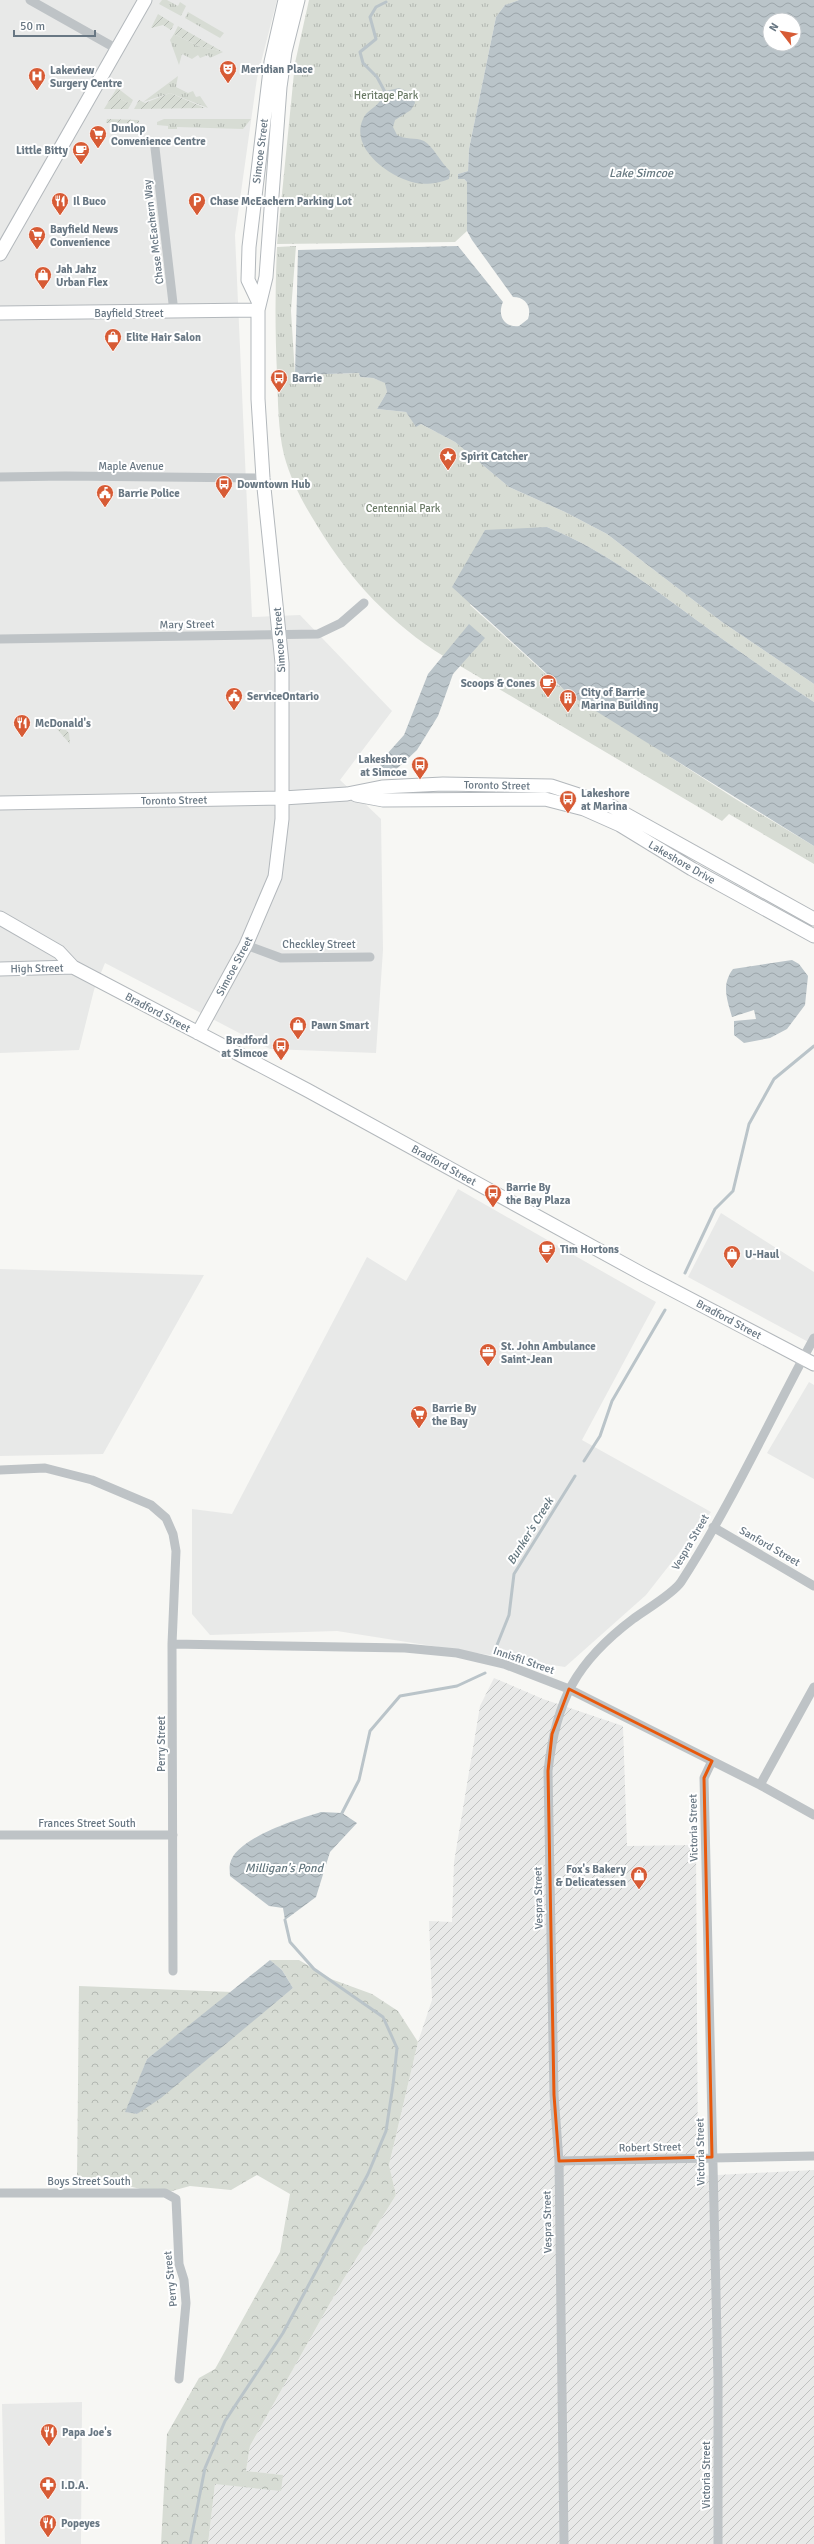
<svg xmlns="http://www.w3.org/2000/svg" width="814" height="2544" font-family="Signika,sans-serif">
	<style>
		.built { fill: #e8e9e8 }
		.industrial { fill: url(#industrial-furrows) }
		.grass { fill: url(#grass-tufts) }
		.forest { fill: url(#forest-crowns) }
		.garden { fill: url(#garden-furrows) }
		.water { fill: url(#water-waves); fill-rule: evenodd }
		.lines { fill: none; stroke-linecap: round; stroke-linejoin: round }
		.stream { stroke: #bac4c9; stroke-width: 3 }
		.secondary-casing { stroke: #b3b8bc; stroke-width: 15 }
		.street { stroke: #bec3c6; stroke-width: 9 }
		.secondary { stroke: #fff; stroke-width: 13 }
		.marked { fill: none; stroke: #e8590c; stroke-width: 3; stroke-linejoin: round }
		.labels { text-anchor: middle; stroke-width: 4; stroke-linejoin: round; paint-order: stroke }
		.poi-label { font-size: 11px; font-weight: bold; fill: #687783; stroke: #fff; text-anchor: start }
		.park-label { font-size: 11px; fill: #6b7b67; stroke: #fff }
		.street-label { font-size: 11px; fill: #687783; stroke: #fff }
		.water-label { font-size: 12px; font-style: italic; fill: #64777f; stroke: #fff }
	</style>
	<defs>
		<pattern id="industrial-furrows" width="10" height="10" patternUnits="userSpaceOnUse"><rect width="10" height="10" fill="#e8e9e8"/><path d="M-1 1l2-2M0 10L10 0M9 11l2-2" fill="none" stroke="#c0c2c1"/></pattern>
		<pattern id="grass-tufts" width="24" height="20" patternUnits="userSpaceOnUse"><rect width="24" height="20" fill="#d7dcd4"/><path d="M3 7l-1-3M5 7V3M7 7l1-3M15 17l-1-3M17 17v-4M19 17l1-3" fill="none" stroke="#b2b7b1"/></pattern>
		<pattern id="forest-crowns" width="20" height="18" patternUnits="userSpaceOnUse"><rect width="20" height="18" fill="#d7dcd4"/><path d="M2 6a3 3 0 1 1 6 0M12 15a3 3 0 1 1 6 0" fill="none" stroke="#b2b7b1"/></pattern>
		<pattern id="garden-furrows" width="10" height="10" patternUnits="userSpaceOnUse"><rect width="10" height="10" fill="#d7dcd4"/><path d="M-1 1l2-2M0 10L10 0M9 11l2-2" fill="none" stroke="#b2b7b1"/></pattern>
		<pattern id="water-waves" width="16" height="10" patternUnits="userSpaceOnUse"><rect width="16" height="10" fill="#bac4c9"/><path d="M0 5q4-4 8 0t8 0" fill="none" stroke="#9ba4a9"/></pattern>
	</defs>
	<rect width="100%" height="100%" fill="#f7f7f4"/>
	<!-- built -->
	<path class="built" d="M0,0H277L257,78L235,235L252,617L300,615L392,711L340,780L381,819L383,950L376,1053L270,1049L105,963L94,990L79,1050L0,1053Z
		M458,1189L656,1302L582,1440L711,1512L646,1595L565,1667L337,1631L210,1635L192,1614V1509L232,1514L367,1257L406,1281Z
		M721,1213L814,1272V1345L688,1277Z
		M0,1269L204,1275L103,1454L0,1456Z
		M809,1382L814,1385V1479L767,1453Z
		M82,2402L81,2544H5L2,2404Z"/>
	<!-- industrial -->
	<path class="industrial" d="M494,1678L543,1699L623,1726L627,1846L696,1845L698,2176L814,2170V2544H208L215,2484L282,2475L246,2471L250,2446L343,2280L396,2195L389,2165L418,2042L432,2000L429,1921L452,1922L454,1862L480,1706Z"/>
	<!-- grass -->
	<path class="grass" d="M162,0H167L178,6L180,2L186,6L181,16L159,4Z
		M309,0H519L505,5L496,17L469,149L468,171L458,174L467,182V231L455,242L277,244L295,63Z
		M188,12L224,33L220,38L185,18Z
		M174,34L198,46L223,52L210,58L208,55L200,58L198,55L192,59L182,54L179,65L170,40Z
		M178,76L176,87L188,93L193,91L196,97L200,96L208,108L170,93L143,102Z
		M120,90L133,100L131,104L118,98Z
		M164,119H251L243,129L177,127V129H168V126L157,125V122Z
		M296,246L291,311L295,375L359,373L360,377L373,378L386,383L387,392L377,409L406,412L416,426L421,424L455,442L509,487L565,512L607,534L722,622L814,684V702C777,678 741,653 706,627C655,590 607,551 547,527L470,605L558,685L734,798L814,846V864L729,814L722,821L445,657C391,624 351,581 318,527C304,505 291,481 284,455C278,430 278,401 277,374C275,331 275,289 277,247Z"/>
	<!-- forest -->
	<path class="forest" d="M270,1960H299L331,1979L372,1994L398,2011L418,2042L389,2165L396,2195L343,2280L250,2446L246,2471L283,2475L281,2491L215,2484L208,2544H161L167,2434L199,2378L215,2369L280,2252L290,2194L257,2175L231,2190L190,2186L161,2194L128,2186L77,2185L79,1986L232,1992L147,2059L126,2112L137,2114L293,1988L282,1970Z"/>
	<!-- garden -->
	<path class="garden" d="M158,14L174,24L171,30L163,25L151,28Z
		M178,26L223,52L198,46L174,34Z
		M117,88L120,90L118,98L131,104L128,109H104Z
		M170,93L205,108L134,109L139,100L145,103Z
		M107,119L139,120V123H106Z
		M57,729L66,730L69,733L70,744Z"/>
	<!-- water -->
	<path class="water" d="M519,0H814V684L722,622L607,534L565,512L509,487L455,442L421,424L416,427L406,412L377,409L387,392L385,383L373,378L360,377L359,373L295,375L298,250L458,246L503,302C497,315 504,328 519,326L528,319C532,307 526,297 513,297L472,240L467,231V182L464,179H458V174L468,171L469,149L496,17L505,5ZM770,20H794V44H770Z
		M399,88L412,93L415,103L411,110L395,120L393,127L397,135C405,140 415,137 424,141C433,146 441,163 450,171L449,179C440,183 426,185 416,183C391,178 349,149 363,119C366,111 375,108 380,101L381,92Z
		M547,527C607,551 655,590 706,627C741,653 777,678 814,702V846L570,695L452,587L485,530Z
		M469,624L485,638L453,674L438,716L417,750L388,777L379,763L404,735L428,674Z
		M792,960L799,964L808,976L805,1005L787,1029L770,1038L744,1043L734,1035V1021L756,1019L754,1010L732,1017C727,999 721,985 733,969Z
		M321,1812L342,1813L357,1823L330,1852L316,1897L285,1920L283,1908L269,1906L230,1876C230,1872 229,1868 230,1864C235,1838 298,1819 321,1812Z
		M270,1960L282,1970L293,1988L161,2098L137,2114L125,2112L147,2059Z"/>
	<g class="lines">
		<!-- stream -->
		<path class="stream" d="M385,92L377,77L363,63L360,52L376,39L370,17L376,7L386,2
			M685,1273L715,1209L733,1191L749,1124L774,1079L814,1046
			M584,1461L600,1436L612,1401L665,1310
			M497,1645L509,1615L514,1574L575,1476
			M342,1813L359,1780L370,1731L400,1696L457,1686L485,1673
			M190,2544L205,2468L225,2421L283,2333L368,2174L386,2131L393,2085L397,2048L383,2017L314,1969L290,1942L285,1920"/>
		<defs>
			<path id="secondary" d="M0,254L145,0
				M258,301L248,280L249,247L271,62L285,0
				M0,313L258,310
				M356,795L383,800L545,799L584,809L620,825L692,869L814,936
				M0,803L283,798L347,794L382,787L443,784L551,786L609,805L814,919
				M0,918L59,952L73,967L307,1090L644,1275L814,1364
				M0,969L73,967
				M198,1033L246,945L275,877L282,819V663L263,478L258,399V310L266,277L280,87L285,52L298,0"/>
		</defs>
		<!-- secondary casing -->
		<use href="#secondary" class="secondary-casing"/>
		<!-- street -->
		<path class="street" d="M30,0L117,49
			M155,148L174,312
			M0,477L65,476L263,478
			M0,639L318,634L341,623L364,603
			M246,945L281,958L370,957
			M0,1470L45,1468L92,1480L151,1505L166,1518L173,1534L176,1551L172,1644L173,1971
			M713,1527L814,1586
			M172,1644L405,1648L457,1653L504,1664L569,1689L760,1785L814,1815
			M712,1761L704,1778L718,2380V2544
			M760,1785L814,1687
			M0,1835H173
			M559,2161L814,2156
			M0,2193H165L176,2199L179,2264L184,2280L186,2303L179,2379
			M564,2544L559,2161L554,2095L548,1771C556,1700 576,1662 633,1619C645,1610 673,1594 681,1582C731,1505 770,1419 814,1338"/>
		<!-- secondary -->
		<use href="#secondary" class="secondary"/>
	</g>
	<!-- marked area -->
	<path class="marked" d="M569,1689L712,1761L704,1778L712,2157L559,2161L554,2095L548,1771L552,1734Z"/>
	<!-- icons -->
	<defs>
		<symbol id="theatre-pin" viewBox="-11 -11 22 30"><path d="M0 17L-7.5 6A9.5 9.5 0 1 1 7.5 6Z" fill="#d75b35" stroke="#fff"/><path d="M-5-5.5Q0-4 5-5.5V0Q5 5 0 6Q-5 5-5 0ZM-3.3-2.5H-1v1.5H-3.3ZM1-2.5H3.3v1.5H1ZM-2.8 1Q0 5.5 2.8 1Z" fill="#fff"/></symbol>
		<symbol id="hospital-pin" viewBox="-11 -11 22 30"><path d="M0 17L-7.5 6A9.5 9.5 0 1 1 7.5 6Z" fill="#d75b35" stroke="#fff"/><path d="M-5-5h3v3.5h4V-5h3V5h-3V1.5h-4V5h-3Z" fill="#fff"/></symbol>
		<symbol id="supermarket-pin" viewBox="-11 -11 22 30"><path d="M0 17L-7.5 6A9.5 9.5 0 1 1 7.5 6Z" fill="#d75b35" stroke="#fff"/><path d="M-6-5.5h2.5l.6 2H6L4.5 2H-2.5L-4.4-4H-6ZM-1.5 3.2a1.3 1.3 0 1 0 .1 0ZM3 3.2a1.3 1.3 0 1 0 .1 0Z" fill="#fff"/></symbol>
		<symbol id="cafe-pin" viewBox="-11 -11 22 30"><path d="M0 17L-7.5 6A9.5 9.5 0 1 1 7.5 6Z" fill="#d75b35" stroke="#fff"/><path d="M-5.5-4.5H6V0H3Q3 3.5 0 3.5H-2.5Q-5.5 3.5-5.5 0ZM3-3.2v2h1.7v-2ZM-6 4.5H4V6H-6Z" fill="#fff"/></symbol>
		<symbol id="restaurant-pin" viewBox="-11 -11 22 30"><path d="M0 17L-7.5 6A9.5 9.5 0 1 1 7.5 6Z" fill="#d75b35" stroke="#fff"/><path d="M-5-6h1v4h1v-4h1v4h1v-4h1v5L-1.5 .5V6h-2V.5L-5-1ZM5-6V6H3V1.5H1.5Q1.5-4 5-6Z" fill="#fff"/></symbol>
		<symbol id="parking-pin" viewBox="-11 -11 22 30"><path d="M0 17L-7.5 6A9.5 9.5 0 1 1 7.5 6Z" fill="#d75b35" stroke="#fff"/><path d="M-3.5-5.5H1a3.5 3.5 0 0 1 0 7H-1V5.5H-3.5ZM-1-3.4V-.6H.8a1.4 1.4 0 0 0 0-2.8Z" fill="#fff"/></symbol>
		<symbol id="shop-pin" viewBox="-11 -11 22 30"><path d="M0 17L-7.5 6A9.5 9.5 0 1 1 7.5 6Z" fill="#d75b35" stroke="#fff"/><path d="M-5-2.5h2.3a2.7 3.5 0 0 1 5.4 0H5L5.5 6h-11ZM-1.5-2.5h3a1.5 2.3 0 0 0-3 0Z" fill="#fff"/></symbol>
		<symbol id="bus-pin" viewBox="-11 -11 22 30"><path d="M0 17L-7.5 6A9.5 9.5 0 1 1 7.5 6Z" fill="#d75b35" stroke="#fff"/><path d="M-5-6H5V4H4V6H2V4H-2V6H-4V4H-5ZM-3.5-4V0h7V-4ZM-3.5 1.2v1.5H-2V1.2ZM2 1.2v1.5H3.5V1.2Z" fill="#fff"/></symbol>
		<symbol id="sight-pin" viewBox="-11 -11 22 30"><path d="M0 17L-7.5 6A9.5 9.5 0 1 1 7.5 6Z" fill="#d75b35" stroke="#fff"/><path d="M0-6L1.8-2.2L6-1.7L2.9 1.2L3.7 5.4L0 3.3L-3.7 5.4L-2.9 1.2L-6-1.7L-1.8-2.2Z" fill="#fff"/></symbol>
		<symbol id="civic-pin" viewBox="-11 -11 22 30"><path d="M0 17L-7.5 6A9.5 9.5 0 1 1 7.5 6Z" fill="#d75b35" stroke="#fff"/><path d="M-.6-6.5H3V-4.5H.6V-3L4-1V1h2V6H-6V1h2V-1L-.6-3ZM-1.2 2.5V6h2.4V2.5Z" fill="#fff"/></symbol>
		<symbol id="building-pin" viewBox="-11 -11 22 30"><path d="M0 17L-7.5 6A9.5 9.5 0 1 1 7.5 6Z" fill="#d75b35" stroke="#fff"/><path d="M-4-6H4V6H1V3H-1V6H-4ZM-2.5-4.3h1.7v1.8h-1.7ZM.8-4.3h1.7v1.8H.8ZM-2.5-1h1.7V.8h-1.7ZM.8-1h1.7V.8H.8Z" fill="#fff"/></symbol>
		<symbol id="office-pin" viewBox="-11 -11 22 30"><path d="M0 17L-7.5 6A9.5 9.5 0 1 1 7.5 6Z" fill="#d75b35" stroke="#fff"/><path d="M-6-3h4V-5.5h4V-3h4V5H-6ZM-1-4.5V-3h2v-1.5ZM-6 0V1H6V0Z" fill="#fff"/></symbol>
		<symbol id="pharmacy-pin" viewBox="-11 -11 22 30"><path d="M0 17L-7.5 6A9.5 9.5 0 1 1 7.5 6Z" fill="#d75b35" stroke="#fff"/><path d="M-2-6h4v4h4v4h-4v4h-4v-4h-4v-4h4Z" fill="#fff"/></symbol>
	</defs>
	<g fill-rule="evenodd">
		<use href="#theatre-pin" x="218" y="59" width="20" height="27"/>
		<use href="#hospital-pin" x="27" y="66" width="20" height="27"/>
		<use href="#supermarket-pin" x="88" y="124" width="20" height="27"/>
		<use href="#cafe-pin" x="71" y="140" width="20" height="27"/>
		<use href="#restaurant-pin" x="50" y="191" width="20" height="27"/>
		<use href="#parking-pin" x="187" y="191" width="20" height="27"/>
		<use href="#supermarket-pin" x="27" y="225" width="20" height="27"/>
		<use href="#shop-pin" x="33" y="265" width="20" height="27"/>
		<use href="#shop-pin" x="103" y="327" width="20" height="27"/>
		<use href="#bus-pin" x="269" y="368" width="20" height="27"/>
		<use href="#sight-pin" x="438" y="446" width="20" height="27"/>
		<use href="#bus-pin" x="214" y="474" width="20" height="27"/>
		<use href="#civic-pin" x="95" y="483" width="20" height="27"/>
		<use href="#cafe-pin" x="538" y="673" width="20" height="27"/>
		<use href="#civic-pin" x="224" y="686" width="20" height="27"/>
		<use href="#building-pin" x="558" y="688" width="20" height="27"/>
		<use href="#restaurant-pin" x="12" y="713" width="20" height="27"/>
		<use href="#bus-pin" x="410" y="755" width="20" height="27"/>
		<use href="#bus-pin" x="558" y="789" width="20" height="27"/>
		<use href="#shop-pin" x="288" y="1015" width="20" height="27"/>
		<use href="#bus-pin" x="271" y="1036" width="20" height="27"/>
		<use href="#bus-pin" x="483" y="1183" width="20" height="27"/>
		<use href="#cafe-pin" x="537" y="1239" width="20" height="27"/>
		<use href="#shop-pin" x="722" y="1244" width="20" height="27"/>
		<use href="#office-pin" x="478" y="1342" width="20" height="27"/>
		<use href="#supermarket-pin" x="409" y="1404" width="20" height="27"/>
		<use href="#shop-pin" x="629" y="1865" width="20" height="27"/>
		<use href="#restaurant-pin" x="39" y="2422" width="20" height="27"/>
		<use href="#pharmacy-pin" x="38" y="2475" width="20" height="27"/>
		<use href="#restaurant-pin" x="38" y="2513" width="20" height="27"/>
	</g>
	<g class="labels">
		<!-- poi labels -->
		<g class="poi-label">
			<text x="241" y="73">Meridian Place</text>
			<text x="50" y="74">Lakeview<tspan x="50" dy="13">Surgery Centre</tspan></text>
			<text x="111" y="132">Dunlop<tspan x="111" dy="13">Convenience Centre</tspan></text>
			<text x="68" y="154" text-anchor="end">Little Bitty</text>
			<text x="73" y="205">Il Buco</text>
			<text x="210" y="205">Chase McEachern Parking Lot</text>
			<text x="50" y="233">Bayfield News<tspan x="50" dy="13">Convenience</tspan></text>
			<text x="56" y="273">Jah Jahz<tspan x="56" dy="13">Urban Flex</tspan></text>
			<text x="126" y="341">Elite Hair Salon</text>
			<text x="292" y="382">Barrie</text>
			<text x="461" y="460">Spirit Catcher</text>
			<text x="237" y="488">Downtown Hub</text>
			<text x="118" y="497">Barrie Police</text>
			<text x="535" y="687" text-anchor="end">Scoops &amp; Cones</text>
			<text x="581" y="696">City of Barrie<tspan x="581" dy="13">Marina Building</tspan></text>
			<text x="247" y="700">ServiceOntario</text>
			<text x="35" y="727">McDonald's</text>
			<text x="407" y="763" text-anchor="end">Lakeshore<tspan x="407" dy="13">at Simcoe</tspan></text>
			<text x="581" y="797">Lakeshore<tspan x="581" dy="13">at Marina</tspan></text>
			<text x="311" y="1029">Pawn Smart</text>
			<text x="268" y="1044" text-anchor="end">Bradford<tspan x="268" dy="13">at Simcoe</tspan></text>
			<text x="506" y="1191">Barrie By<tspan x="506" dy="13">the Bay Plaza</tspan></text>
			<text x="560" y="1253">Tim Hortons</text>
			<text x="745" y="1258">U-Haul</text>
			<text x="501" y="1350">St. John Ambulance<tspan x="501" dy="13">Saint-Jean</tspan></text>
			<text x="432" y="1412">Barrie By<tspan x="432" dy="13">the Bay</tspan></text>
			<text x="626" y="1873" text-anchor="end">Fox's Bakery<tspan x="626" dy="13">&amp; Delicatessen</tspan></text>
			<text x="62" y="2436">Papa Joe's</text>
			<text x="61" y="2489">I.D.A.</text>
			<text x="61" y="2527">Popeyes</text>
		</g>
		<!-- park labels -->
		<g class="park-label">
			<text x="386" y="99">Heritage Park</text>
			<text x="403" y="512">Centennial Park</text>
		</g>
		<!-- street labels -->
		<g class="street-label">
			<text transform="translate(260 151) rotate(-83)" y="4">Simcoe Street</text>
			<text transform="translate(153 232) rotate(-97)" y="4">Chase McEachern Way</text>
			<text x="129" y="317">Bayfield Street</text>
			<text x="131" y="470">Maple Avenue</text>
			<text transform="translate(187 624) rotate(-1)" y="4">Mary Street</text>
			<text transform="translate(279 640) rotate(-94)" y="4">Simcoe Street</text>
			<text transform="translate(497 785) rotate(1)" y="4">Toronto Street</text>
			<text transform="translate(174 800) rotate(-1)" y="4">Toronto Street</text>
			<text transform="translate(682 862) rotate(30)" y="4">Lakeshore Drive</text>
			<text x="319" y="948">Checkley Street</text>
			<text transform="translate(234 966) rotate(-62)" y="4">Simcoe Street</text>
			<text transform="translate(37 968) rotate(-1)" y="4">High Street</text>
			<text transform="translate(158 1012) rotate(28)" y="4">Bradford Street</text>
			<text transform="translate(444 1165) rotate(29)" y="4">Bradford Street</text>
			<text transform="translate(729 1319) rotate(28)" y="4">Bradford Street</text>
			<text transform="translate(690 1542) rotate(-60)" y="4">Vespra Street</text>
			<text transform="translate(770 1546) rotate(30)" y="4">Sanford Street</text>
			<text transform="translate(524 1660) rotate(19)" y="4">Innisfil Street</text>
			<text transform="translate(161 1744) rotate(-90)" y="4">Perry Street</text>
			<text x="87" y="1827">Frances Street South</text>
			<text transform="translate(693 1828) rotate(-91)" y="4">Victoria Street</text>
			<text transform="translate(538 1898) rotate(-91)" y="4">Vespra Street</text>
			<text transform="translate(650 2147) rotate(-1)" y="4">Robert Street</text>
			<text transform="translate(700 2152) rotate(-91)" y="4">Victoria Street</text>
			<text x="89" y="2185">Boys Street South</text>
			<text transform="translate(547 2222) rotate(-91)" y="4">Vespra Street</text>
			<text transform="translate(170 2279) rotate(-96)" y="4">Perry Street</text>
			<text transform="translate(706 2475) rotate(-90)" y="4">Victoria Street</text>
		</g>
		<!-- water labels -->
		<g class="water-label">
			<text x="641" y="177">Lake Simcoe</text>
			<text transform="translate(530 1531) rotate(-58)" y="4">Bunker's Creek</text>
			<text x="284" y="1872">Milligan's Pond</text>
		</g>
	</g>
	<!-- north arrow -->
	<g transform="translate(782 32) rotate(301)"><circle r="19" fill="#ffffff" stroke="#c3c9cd"/>
	<path d="M0-3L7 15L0 10L-7 15Z" fill="#d75b35"/>
	<text y="-6" font-size="11" font-weight="bold" text-anchor="middle" fill="#687783">N</text>
	</g>
	<!-- scale -->
	<path d="M14 30v6h81v-6" fill="none" stroke="#687783" stroke-width="2"/>
	<text x="20" y="30" font-size="12" fill="#687783" stroke="#ffffff" stroke-width="3" paint-order="stroke">50 m</text>
</svg>
